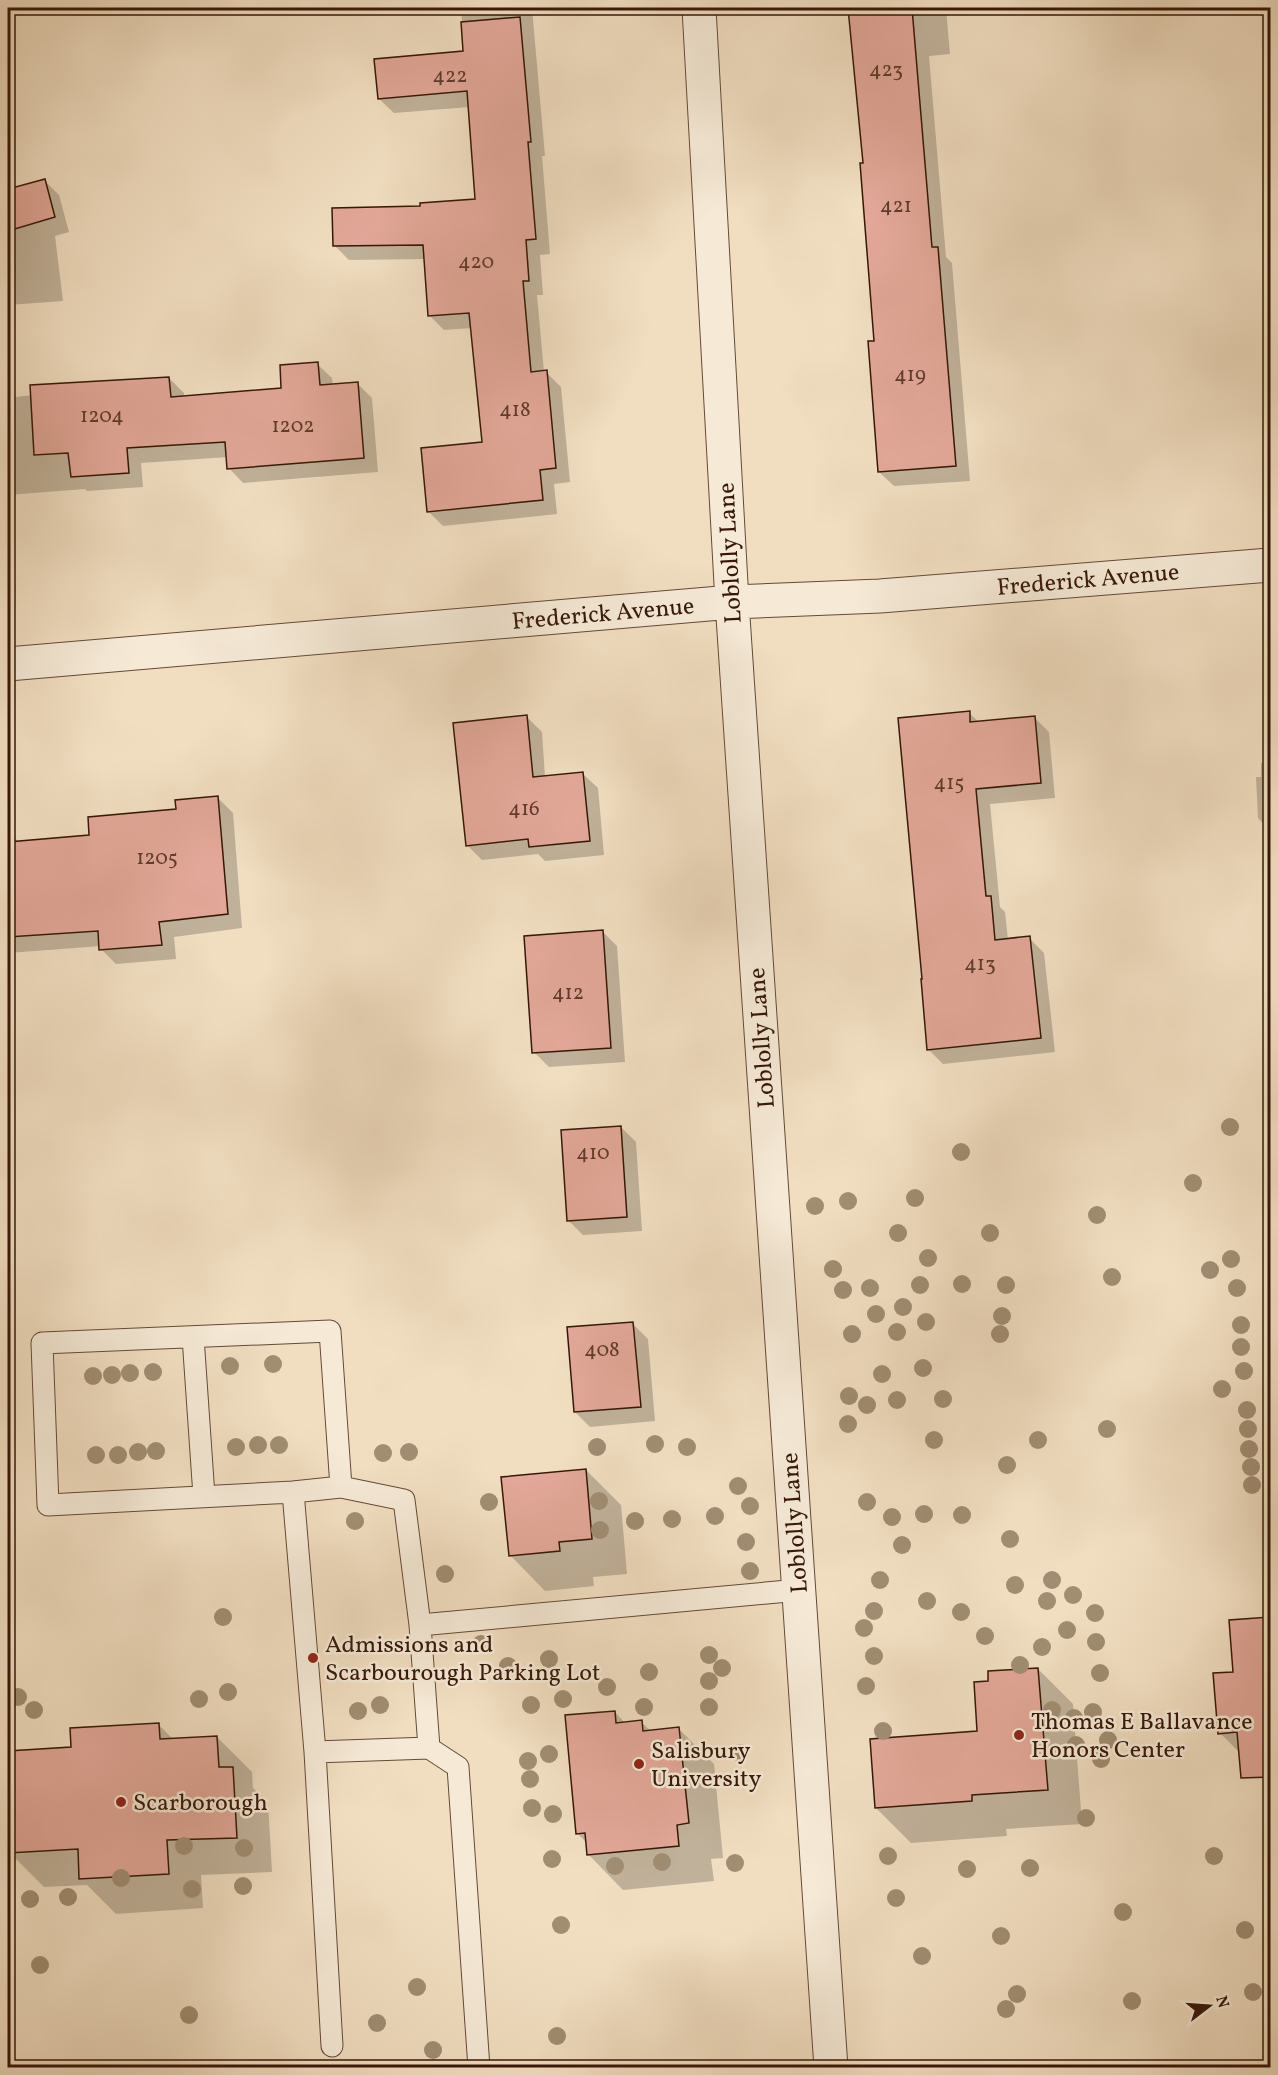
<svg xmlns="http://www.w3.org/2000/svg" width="1278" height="2075" font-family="Vollkorn,serif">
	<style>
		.shadow { fill: #0003 }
		.building { fill: #e2a798; stroke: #361708; stroke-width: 1.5 }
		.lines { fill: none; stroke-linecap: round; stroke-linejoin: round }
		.service-casing { stroke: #654936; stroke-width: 23 }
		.minor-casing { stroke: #654936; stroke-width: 35 }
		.service { stroke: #f6ead7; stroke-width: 21 }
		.minor { stroke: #f6ead7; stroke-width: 33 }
		.tree { fill: #a08d72 }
		.poi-dot { fill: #8f2418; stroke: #f6ead7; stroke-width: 2 }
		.labels { text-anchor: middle; stroke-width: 5; stroke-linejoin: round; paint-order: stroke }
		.number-label { font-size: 21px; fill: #613b2c }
		.street-label { font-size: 24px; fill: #361708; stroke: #f6ead7 }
		.poi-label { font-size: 24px; fill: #361708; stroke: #f6ead7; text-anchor: start }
	</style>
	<rect width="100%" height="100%" fill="#f1dec1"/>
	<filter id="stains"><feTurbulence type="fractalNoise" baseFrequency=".00333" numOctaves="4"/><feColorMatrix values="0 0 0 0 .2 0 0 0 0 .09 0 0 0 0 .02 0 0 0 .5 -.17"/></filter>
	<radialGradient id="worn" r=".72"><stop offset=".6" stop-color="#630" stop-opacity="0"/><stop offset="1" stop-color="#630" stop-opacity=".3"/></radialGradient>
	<!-- shadow -->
	<path class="shadow" d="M461,8H532L545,156H542L550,254L540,255L543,295H537L544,372H546L561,387L570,482L554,484L557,514L443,526L428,511L483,444L472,328L444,330L429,315L425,259L349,260L335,246L422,208L476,200L469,107L394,113L379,99L464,53Z
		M850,8H946L950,54L929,56L946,257L952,263L970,481L894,486L879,472L876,342L864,164Z
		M44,180L59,195L69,232L55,236L63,301L8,305V181L10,190Z
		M317,364L332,378L333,385L357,383L372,398L378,472L243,483L229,468L228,457L141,463L143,487L87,491L85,489L8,495V398L169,378L184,393V398L283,390Z
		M969,713L979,722L1034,717L1049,732L1055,798L990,804L1000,907L1005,912L1008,940L1029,938L1044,953L1055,1052L943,1064L928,1049Z
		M527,717L542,732L545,777L583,774L598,788L604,855L545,861L538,854L482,860L467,845Z
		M1261,763H1270V831L1258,818L1256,777H1261Z
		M218,798L233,813L242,928L174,937L176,959L116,964L101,949V946L8,953V829L19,843L91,836Z
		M602,931L617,946L625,1062L549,1067L534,1052Z
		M621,1127L636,1142L642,1231L583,1235L568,1220Z
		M633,1324L648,1339L655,1421L590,1427L575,1412Z
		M586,1470L621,1505L627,1574L593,1577L594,1586L545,1591L510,1555Z
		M1270,1619V1767L1255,1768L1220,1733L1234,1673L1231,1622Z
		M1038,1669L1073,1704L1082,1824L1006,1829L1007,1836L911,1843L876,1808L979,1732L990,1682Z
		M615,1712L626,1724L641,1722L651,1731L679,1729L714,1764L723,1858L711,1859L714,1881L623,1890L588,1854L587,1843L577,1833Z
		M159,1725L174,1740L217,1737L252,1772L253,1788L268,1803L272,1872L201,1875L203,1908L116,1914L87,1885L44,1887L9,1852L8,1753L73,1749Z"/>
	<!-- building -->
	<path class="building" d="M848,8H912L932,247H938L956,466L878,472L868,341H874L860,163H863Z
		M520,17L531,142H528L536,239L526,240L529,281H523L531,372L547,370L556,468L540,470L543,500L427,512L421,448L482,442L469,313L428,316L423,245L333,246L332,208L420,206V203L475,199L467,91L378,99L374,59L463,51L461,22Z
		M45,179L55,217L8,231V189Z
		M318,362L320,385L358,382L364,458L227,469L225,442L127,448L129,473L71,477L68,453L34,455L30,385L169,377L171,397L281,388L280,365Z
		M970,711V722L1035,716L1041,783L976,789L986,896H991L995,940L1030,936L1041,1038L927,1050L921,979H922L898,718Z
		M527,715L533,777L583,772L590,841L529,847L528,839L466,846L453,723Z
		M218,796L228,914L159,922L162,945L99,950L98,931L8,937V842L89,835L88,817L176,809L175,800Z
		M603,930L611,1048L532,1053L524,936Z
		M621,1126L627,1217L567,1221L561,1130Z
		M633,1322L641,1407L574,1412L567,1327Z
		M586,1469L592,1539L559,1542L560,1551L509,1556L501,1477Z
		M1270,1617V1777L1241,1778L1237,1732L1218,1734L1213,1673L1233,1672L1229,1620Z
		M1038,1668L1048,1790L972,1795V1801L875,1808L870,1739L977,1731L974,1682L988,1681V1671Z
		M615,1711L616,1723L642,1720L643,1731L679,1727L689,1823L677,1825L679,1846L587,1855L585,1833L576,1834L565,1715Z
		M159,1723L160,1739L217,1736L219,1767H233L237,1838L167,1840L169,1874L79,1879L78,1849L8,1853V1751L71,1747L70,1728Z"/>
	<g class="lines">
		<defs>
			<path id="service" d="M193,1337L204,1496
				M293,1492L341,1487
				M420,1625L404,1500L341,1487L330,1331L42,1343L48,1505L293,1492L315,1752L429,1748L420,1625L799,1590
				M429,1748L458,1767L479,2068
				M315,1752L332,2046"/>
			<path id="minor" d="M699,8L732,602L831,2068
				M8,664L732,602L880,596L1270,565"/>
		</defs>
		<!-- service casing -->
		<use href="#service" class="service-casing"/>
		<!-- minor casing -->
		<use href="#minor" class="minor-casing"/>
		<!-- service -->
		<use href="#service" class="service"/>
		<!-- minor -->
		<use href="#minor" class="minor"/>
	</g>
	<!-- trees -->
	<g class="tree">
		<circle cx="1230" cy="1127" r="9"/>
		<circle cx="961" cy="1152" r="9"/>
		<circle cx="1193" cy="1183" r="9"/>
		<circle cx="915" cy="1198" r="9"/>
		<circle cx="848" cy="1201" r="9"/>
		<circle cx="815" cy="1206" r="9"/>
		<circle cx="1097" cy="1215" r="9"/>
		<circle cx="898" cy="1233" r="9"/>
		<circle cx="990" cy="1233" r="9"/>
		<circle cx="928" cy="1258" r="9"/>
		<circle cx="1231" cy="1259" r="9"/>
		<circle cx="833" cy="1269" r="9"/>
		<circle cx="1210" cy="1270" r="9"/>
		<circle cx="1112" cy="1277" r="9"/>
		<circle cx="962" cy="1284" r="9"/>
		<circle cx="920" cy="1285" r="9"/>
		<circle cx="1006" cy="1285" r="9"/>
		<circle cx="870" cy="1288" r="9"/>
		<circle cx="1237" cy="1288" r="9"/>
		<circle cx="843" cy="1290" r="9"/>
		<circle cx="903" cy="1307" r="9"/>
		<circle cx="876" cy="1314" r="9"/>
		<circle cx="1002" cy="1316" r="9"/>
		<circle cx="926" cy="1322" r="9"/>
		<circle cx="1241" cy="1325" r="9"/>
		<circle cx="897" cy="1332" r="9"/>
		<circle cx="852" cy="1334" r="9"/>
		<circle cx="1000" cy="1334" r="9"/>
		<circle cx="1241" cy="1347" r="9"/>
		<circle cx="273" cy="1364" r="9"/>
		<circle cx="230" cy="1366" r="9"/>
		<circle cx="923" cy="1368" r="9"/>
		<circle cx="1244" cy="1371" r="9"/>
		<circle cx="153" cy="1372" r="9"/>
		<circle cx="130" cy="1373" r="9"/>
		<circle cx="882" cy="1374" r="9"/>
		<circle cx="112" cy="1375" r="9"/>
		<circle cx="93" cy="1376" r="9"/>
		<circle cx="1222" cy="1389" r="9"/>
		<circle cx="849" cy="1396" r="9"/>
		<circle cx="943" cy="1399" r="9"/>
		<circle cx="897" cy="1400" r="9"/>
		<circle cx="867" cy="1405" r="9"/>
		<circle cx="1247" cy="1410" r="9"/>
		<circle cx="848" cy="1424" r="9"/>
		<circle cx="1107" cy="1429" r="9"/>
		<circle cx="1248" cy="1429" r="9"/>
		<circle cx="934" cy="1440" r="9"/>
		<circle cx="1038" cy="1440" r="9"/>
		<circle cx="655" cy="1444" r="9"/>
		<circle cx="258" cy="1445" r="9"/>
		<circle cx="279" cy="1445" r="9"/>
		<circle cx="236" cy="1447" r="9"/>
		<circle cx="597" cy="1447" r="9"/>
		<circle cx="687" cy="1447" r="9"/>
		<circle cx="1249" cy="1449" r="9"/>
		<circle cx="156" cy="1451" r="9"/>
		<circle cx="138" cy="1452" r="9"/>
		<circle cx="409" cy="1452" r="9"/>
		<circle cx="383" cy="1453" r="9"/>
		<circle cx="96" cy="1455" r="9"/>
		<circle cx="118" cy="1455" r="9"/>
		<circle cx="1007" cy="1465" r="9"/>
		<circle cx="1251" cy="1467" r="9"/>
		<circle cx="1252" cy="1485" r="9"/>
		<circle cx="738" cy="1486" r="9"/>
		<circle cx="599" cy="1501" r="9"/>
		<circle cx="489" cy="1502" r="9"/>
		<circle cx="867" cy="1502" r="9"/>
		<circle cx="750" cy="1506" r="9"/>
		<circle cx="924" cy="1514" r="9"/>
		<circle cx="962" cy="1515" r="9"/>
		<circle cx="715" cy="1516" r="9"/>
		<circle cx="892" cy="1517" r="9"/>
		<circle cx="672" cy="1519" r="9"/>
		<circle cx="355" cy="1521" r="9"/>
		<circle cx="635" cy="1521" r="9"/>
		<circle cx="600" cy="1530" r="9"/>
		<circle cx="1010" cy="1539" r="9"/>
		<circle cx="746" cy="1542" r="9"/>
		<circle cx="902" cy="1545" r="9"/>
		<circle cx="750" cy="1571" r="9"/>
		<circle cx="445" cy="1574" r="9"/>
		<circle cx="880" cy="1580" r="9"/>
		<circle cx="1052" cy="1580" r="9"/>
		<circle cx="1015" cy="1585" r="9"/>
		<circle cx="1073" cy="1595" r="9"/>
		<circle cx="927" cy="1601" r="9"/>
		<circle cx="1047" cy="1601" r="9"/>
		<circle cx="874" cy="1611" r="9"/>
		<circle cx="961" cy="1612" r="9"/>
		<circle cx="1095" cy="1613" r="9"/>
		<circle cx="223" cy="1617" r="9"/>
		<circle cx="864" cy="1628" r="9"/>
		<circle cx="1067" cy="1630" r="9"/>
		<circle cx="985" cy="1636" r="9"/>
		<circle cx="1096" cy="1642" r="9"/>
		<circle cx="481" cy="1644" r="9"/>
		<circle cx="1042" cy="1647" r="9"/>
		<circle cx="709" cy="1655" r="9"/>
		<circle cx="874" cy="1656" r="9"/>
		<circle cx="549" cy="1659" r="9"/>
		<circle cx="1020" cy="1665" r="9"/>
		<circle cx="508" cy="1666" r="9"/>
		<circle cx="722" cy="1668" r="9"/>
		<circle cx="649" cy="1672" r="9"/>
		<circle cx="1100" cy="1673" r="9"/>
		<circle cx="709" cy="1681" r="9"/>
		<circle cx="866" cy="1686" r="9"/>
		<circle cx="607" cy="1687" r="9"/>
		<circle cx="228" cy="1692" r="9"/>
		<circle cx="18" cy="1697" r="9"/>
		<circle cx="199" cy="1699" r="9"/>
		<circle cx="563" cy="1699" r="9"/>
		<circle cx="380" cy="1705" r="9"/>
		<circle cx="531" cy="1705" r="9"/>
		<circle cx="644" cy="1707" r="9"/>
		<circle cx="709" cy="1707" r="9"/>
		<circle cx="34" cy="1710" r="9"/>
		<circle cx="1052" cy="1710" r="9"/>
		<circle cx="358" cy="1711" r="9"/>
		<circle cx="1093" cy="1712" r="9"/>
		<circle cx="1074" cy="1718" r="9"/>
		<circle cx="883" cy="1731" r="9"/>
		<circle cx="1108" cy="1740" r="9"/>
		<circle cx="1076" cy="1745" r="9"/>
		<circle cx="740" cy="1753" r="9"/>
		<circle cx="549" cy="1754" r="9"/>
		<circle cx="1101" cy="1759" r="9"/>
		<circle cx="528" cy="1761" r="9"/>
		<circle cx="530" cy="1779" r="9"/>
		<circle cx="532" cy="1808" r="9"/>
		<circle cx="553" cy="1814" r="9"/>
		<circle cx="1086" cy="1818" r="9"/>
		<circle cx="184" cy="1846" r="9"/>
		<circle cx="244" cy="1848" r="9"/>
		<circle cx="888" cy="1856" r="9"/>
		<circle cx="1214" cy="1856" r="9"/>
		<circle cx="552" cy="1859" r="9"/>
		<circle cx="662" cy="1862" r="9"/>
		<circle cx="735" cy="1863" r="9"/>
		<circle cx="615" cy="1866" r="9"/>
		<circle cx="1030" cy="1868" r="9"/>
		<circle cx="967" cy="1869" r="9"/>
		<circle cx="121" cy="1878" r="9"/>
		<circle cx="243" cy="1886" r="9"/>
		<circle cx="192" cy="1889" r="9"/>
		<circle cx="68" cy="1897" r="9"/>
		<circle cx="896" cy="1898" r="9"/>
		<circle cx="30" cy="1899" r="9"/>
		<circle cx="1123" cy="1912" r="9"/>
		<circle cx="561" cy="1925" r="9"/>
		<circle cx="1245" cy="1930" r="9"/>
		<circle cx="1001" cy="1936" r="9"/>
		<circle cx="922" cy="1956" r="9"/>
		<circle cx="40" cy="1965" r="9"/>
		<circle cx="417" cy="1987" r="9"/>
		<circle cx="1253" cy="1992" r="9"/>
		<circle cx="1017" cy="1994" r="9"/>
		<circle cx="1132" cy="2001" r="9"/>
		<circle cx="1006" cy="2009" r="9"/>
		<circle cx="189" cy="2015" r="9"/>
		<circle cx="377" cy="2023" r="9"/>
		<circle cx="557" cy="2036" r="9"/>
		<circle cx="433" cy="2050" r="9"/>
	</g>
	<!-- markers -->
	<g class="poi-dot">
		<circle cx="313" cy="1658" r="6"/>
		<circle cx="1019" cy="1735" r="6"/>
		<circle cx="639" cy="1764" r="6"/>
		<circle cx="121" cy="1802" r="6"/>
	</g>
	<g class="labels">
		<!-- number labels -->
		<g class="number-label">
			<text x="886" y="76">423</text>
			<text x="450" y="82">422</text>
			<text x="896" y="212">421</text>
			<text x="476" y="268">420</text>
			<text x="910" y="381">419</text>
			<text x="515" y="416">418</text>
			<text x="102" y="422">1204</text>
			<text x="293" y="432">1202</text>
			<text x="949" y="789">415</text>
			<text x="524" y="815">416</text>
			<text x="157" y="864">1205</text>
			<text x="980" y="970">413</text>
			<text x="568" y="999">412</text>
			<text x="593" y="1159">410</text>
			<text x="602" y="1356">408</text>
		</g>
		<!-- street labels -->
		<g class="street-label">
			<text transform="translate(729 553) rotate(-93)" y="8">Loblolly Lane</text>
			<text transform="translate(1088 579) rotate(-5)" y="8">Frederick Avenue</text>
			<text transform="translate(603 613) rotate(-5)" y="8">Frederick Avenue</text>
			<text transform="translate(761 1038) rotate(-94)" y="8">Loblolly Lane</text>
			<text transform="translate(794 1523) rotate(-94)" y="8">Loblolly Lane</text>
		</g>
		<!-- poi labels -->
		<g class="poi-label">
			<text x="325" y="1652">Admissions and<tspan x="325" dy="28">Scarbourough Parking Lot</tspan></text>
			<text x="1031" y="1729">Thomas E Ballavance<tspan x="1031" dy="28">Honors Center</tspan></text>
			<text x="651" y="1758">Salisbury<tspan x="651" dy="28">University</tspan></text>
			<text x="133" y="1810">Scarborough</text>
		</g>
	</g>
	<!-- margin -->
	<rect width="1278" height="2075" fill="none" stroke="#f1dec1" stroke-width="30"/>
	<rect x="9" y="9" width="1260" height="2057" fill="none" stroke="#361708" stroke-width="3"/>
	<rect x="15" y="15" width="1248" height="2045" fill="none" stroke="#361708" stroke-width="1.5"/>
	<!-- north arrow -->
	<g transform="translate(1209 2006) rotate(73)" stroke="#f6ead7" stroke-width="4.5" paint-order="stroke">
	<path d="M0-4.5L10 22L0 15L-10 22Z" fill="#361708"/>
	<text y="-9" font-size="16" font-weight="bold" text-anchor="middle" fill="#361708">N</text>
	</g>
	<rect width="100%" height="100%" filter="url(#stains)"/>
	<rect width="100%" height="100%" fill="url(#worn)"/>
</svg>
